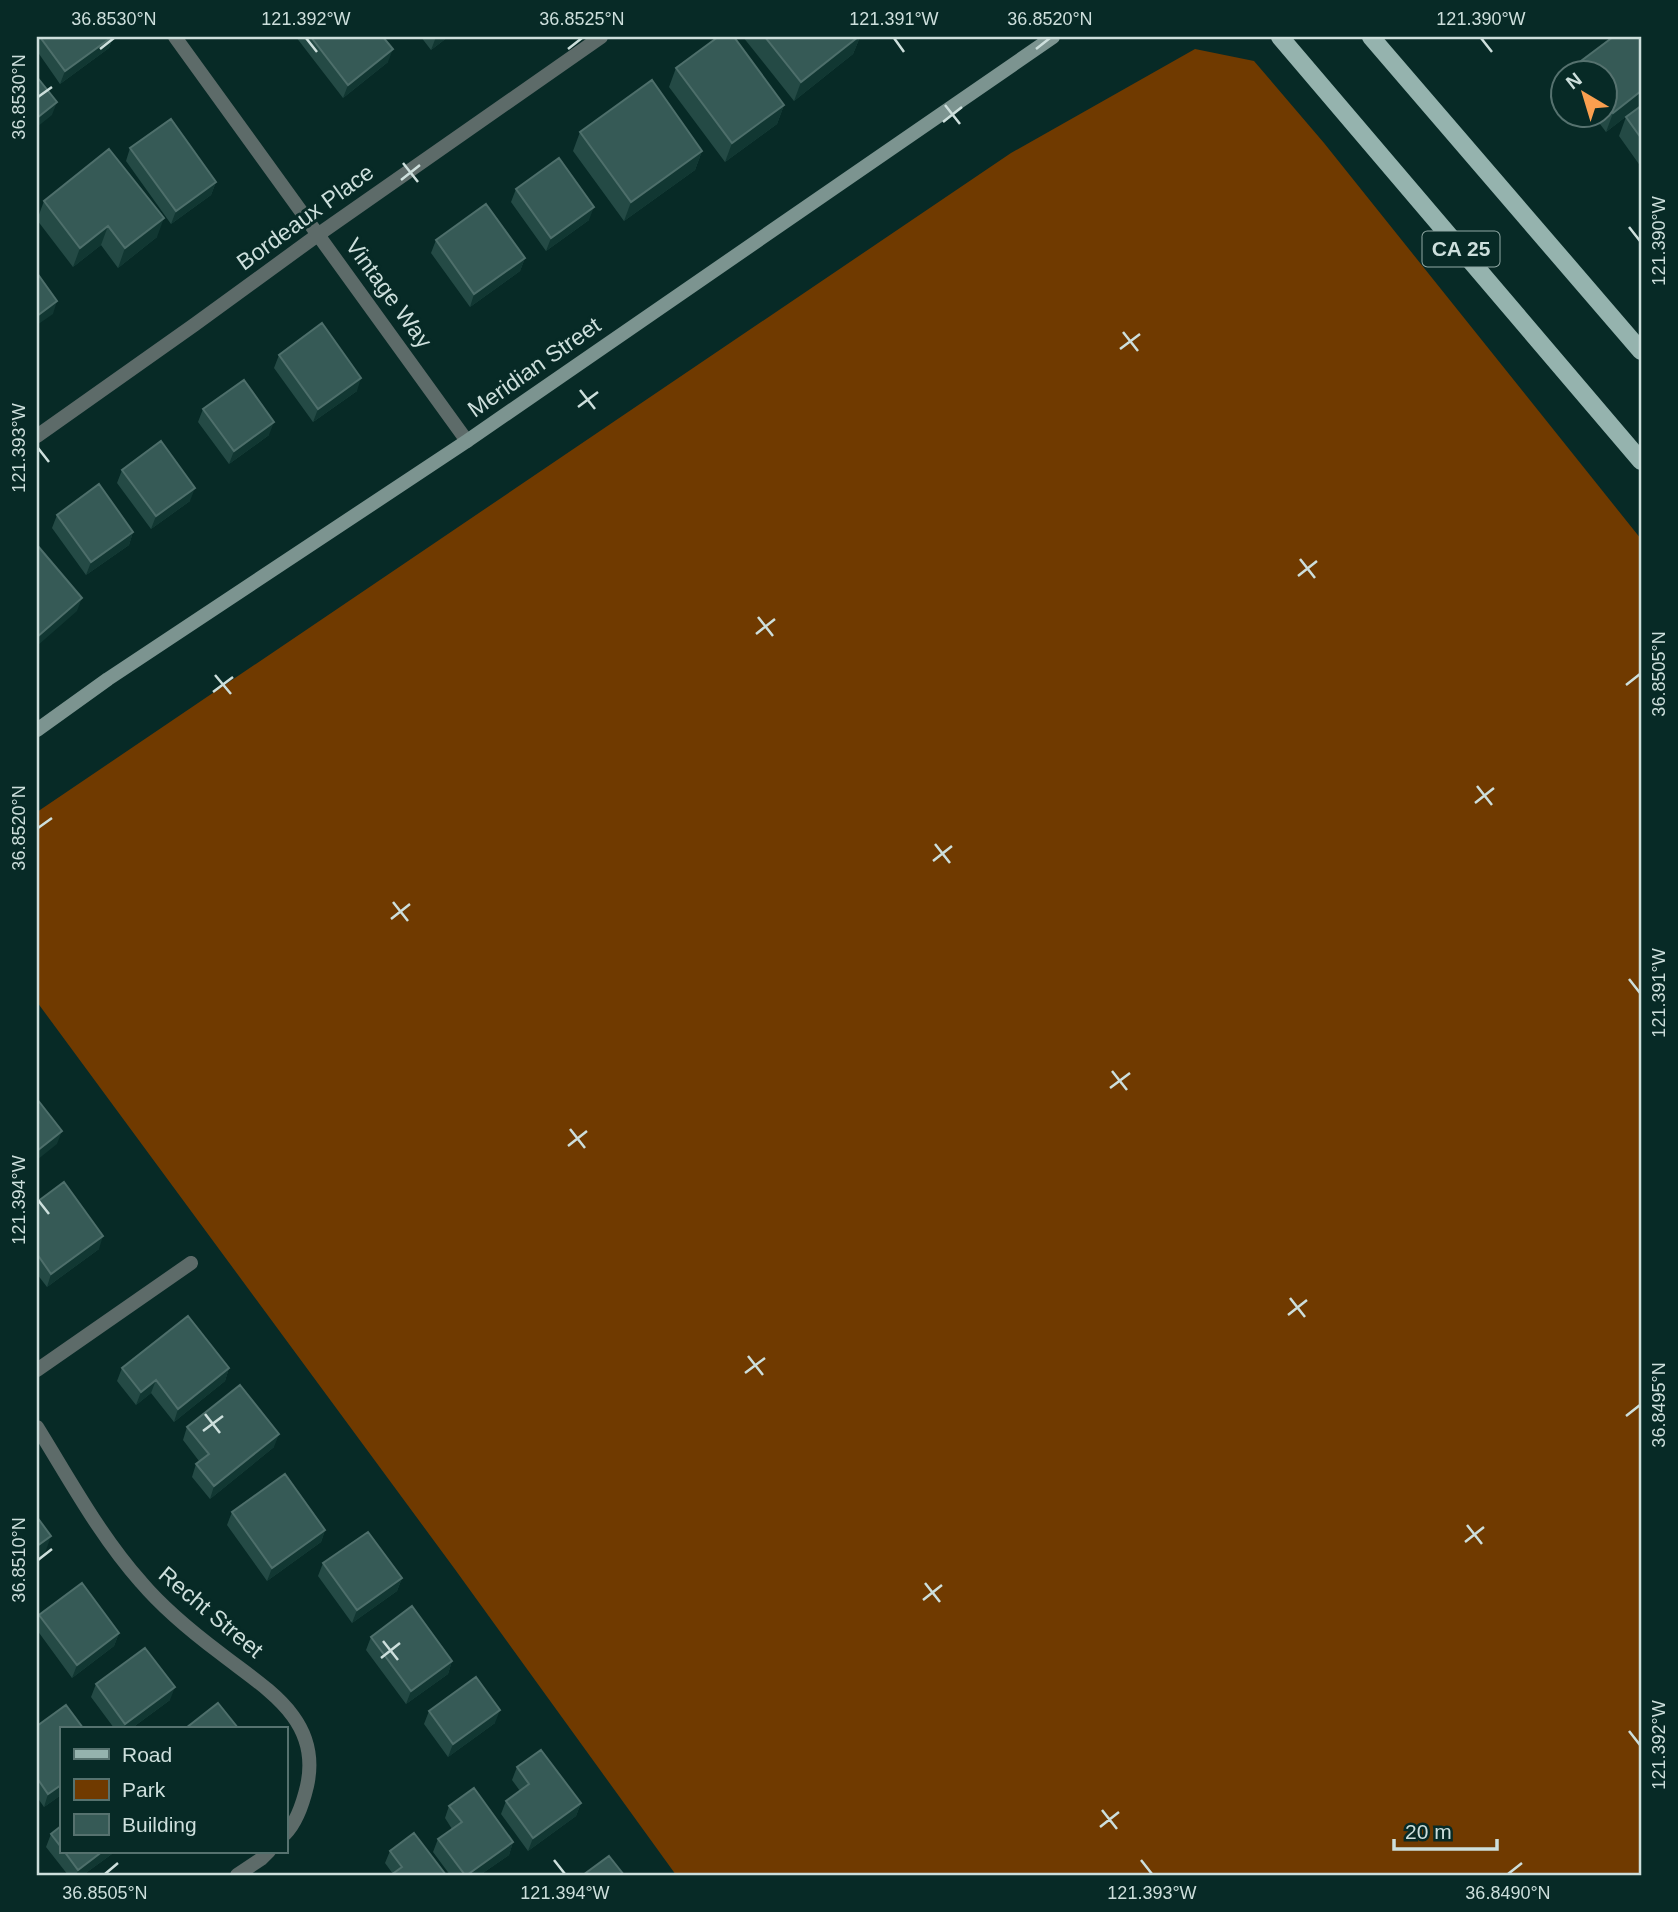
<svg xmlns="http://www.w3.org/2000/svg" width="1678" height="1912" font-family="Helvetica,sans-serif">
	<style>
		.green { fill: #703a00 }
		.lines { fill: none; stroke-linecap: round; stroke-linejoin: round }
		.street { stroke: #5d6b69; stroke-width: 14 }
		.secondary { stroke: #7c9490; stroke-width: 14 }
		.primary { stroke: #95b3ae; stroke-width: 18 }
		.wall { fill: #244a45 }
		.shaded-wall { fill: #113732 }
		.building { fill: #365a56; stroke: #4e6f6b; stroke-width: 2 }
		.ticks { fill: none; stroke: #cddfdc; stroke-width: 2.5 }
		.labels { text-anchor: middle; stroke-width: 6; stroke-linejoin: round; paint-order: stroke }
		.shield { fill: #072a26; stroke: #92a9a5; stroke-width: 2 }
		.shield-label { font-size: 21px; font-weight: bold; fill: #cddfdc }
		.street-label { font-size: 23px; fill: #cddfdc; stroke: #072a26 }
		.neatline { fill: none; stroke: #cddfdc; stroke-width: 2.5 }
		.ticks-label { font-size: 18px; text-anchor: middle; fill: #cddfdc }
	</style>
	<rect width="100%" height="100%" fill="#072a26"/>
	<!-- green -->
	<path class="green" d="M1195,49L1254,61L1324,143L1641,539V1875H676L454,1568L37,1002V812L1011,153Z"/>
	<g class="lines">
		<!-- street -->
		<path class="street" d="M175,37L467,441
			M37,436L194,325L319,234L601,37
			M37,1370L191,1263
			M37,1427C70,1480 100,1536 141,1582C164,1609 192,1632 220,1653C266,1689 322,1719 307,1786C303,1803 297,1822 285,1834
			M237,1875L261,1859L269,1851"/>
		<!-- secondary -->
		<path class="secondary" d="M37,730L108,679L467,441L1053,37"/>
		<!-- primary -->
		<path class="primary" d="M1280,37L1641,461
			M1371,37L1641,351"/>
	</g>
	<!-- wall -->
	<path class="wall" d="M37,37H113L109,48L60,84L37,51Z
		M296,37H383L388,62L343,98Z
		M421,37H448L431,50Z
		M743,37H860L853,54L794,101Z
		M1613,37H1641V105L1606,132L1594,116H1605V74H1574L1577,64Z
		M676,68L784,105L777,124L725,162L669,87Z
		M1641,106V167L1619,136L1626,117Z
		M580,132L702,151L695,170L624,221L573,151Z
		M130,148L216,182L211,195L171,224L126,161Z
		M516,189L589,220L546,251L511,202Z
		M44,201L157,237L118,268L101,245L73,267L37,220Z
		M436,240L525,258L520,271L470,307L431,253Z
		M279,355L357,391L313,422L274,368Z
		M203,409L269,435L229,464L198,422Z
		M122,470L190,501L151,529L117,483Z
		M57,515L133,532L129,545L86,575L52,528Z
		M37,1202L99,1249L47,1287L37,1274Z
		M122,1368H229L225,1381L174,1422L151,1393L136,1405L117,1381Z
		M187,1427L274,1447L210,1499L192,1477L196,1464L199,1461L183,1440Z
		M232,1512L325,1530L321,1542L267,1581L227,1525Z
		M323,1563L402,1578L397,1591L352,1623L318,1576Z
		M39,1615L119,1633L114,1646L72,1678L37,1630V1622Z
		M371,1637L452,1661L448,1674L406,1704L366,1650Z
		M96,1684L170,1700L132,1728H114L91,1697Z
		M429,1711L495,1723L448,1757L424,1724Z
		M37,1726L61,1795L44,1807L37,1797Z
		M517,1767L581,1803L576,1816L528,1851L501,1814L506,1801L520,1791L512,1780Z
		M449,1806L513,1842L509,1855L480,1875H450L433,1852L438,1839L452,1829L445,1818Z
		M61,1826V1851H116L83,1875H68L46,1847L51,1834Z
		M390,1851L446,1875L393,1874L385,1863Z"/>
	<!-- shaded-wall -->
	<path class="shaded-wall" d="M112,37H113L109,48L60,84L65,71Z
		M436,37H448L431,50Z
		M858,37H860L853,54L794,101L801,82Z
		M393,49L388,62L343,98L348,85Z
		M1641,91V105L1606,132L1613,113Z
		M57,102L52,115L37,127V118Z
		M784,105L777,124L725,162L732,143Z
		M702,151L695,170L624,221L631,202Z
		M216,182L211,195L171,224L176,211Z
		M594,207L589,220L546,251L551,238Z
		M164,218L157,237L118,268L125,248Z
		M108,226L101,245L73,267L80,248Z
		M525,258L520,271L470,307L474,294Z
		M57,301L53,314L37,325V316Z
		M361,378L357,391L313,422L318,409Z
		M274,422L269,435L229,464L234,451Z
		M195,488L190,501L151,529L156,516Z
		M133,532L129,545L86,575L91,562Z
		M82,598L77,611L37,646V637Z
		M62,1131L57,1144L37,1160V1151Z
		M103,1236L99,1249L47,1287L51,1274Z
		M229,1368L225,1381L174,1422L178,1409Z
		M156,1380L151,1393L136,1405L141,1392Z
		M279,1434L274,1447L210,1499L214,1486Z
		M325,1530L321,1542L267,1581L272,1568Z
		M51,1536L44,1556L37,1561V1546Z
		M402,1578L397,1591L352,1623L357,1610Z
		M119,1633L114,1646L72,1678L77,1665Z
		M452,1661L448,1674L406,1704L411,1691Z
		M175,1687L170,1700L132,1728H124L125,1724Z
		M500,1710L495,1723L448,1757L453,1744Z
		M61,1785V1795L44,1807L48,1794Z
		M581,1803L576,1816L528,1851L533,1838Z
		M513,1842L509,1855L480,1875H467Z
		M103,1851H116L83,1875H76L78,1870Z"/>
	<!-- building -->
	<path class="building" d="M40,37H112L65,71Z
		M311,37H383L393,49L348,85Z
		M718,37H734L784,105L732,143L676,68Z
		M765,37H858L801,82Z
		M1613,37H1641V91L1613,113L1605,101V74H1584L1577,64Z
		M37,77L57,102L37,118Z
		M652,80L702,151L631,202L580,132Z
		M1641,106V138L1626,117Z
		M171,119L216,182L176,211L130,148Z
		M109,149L164,218L125,248L108,226L80,248L44,201Z
		M559,158L594,207L551,238L516,189Z
		M486,204L525,258L474,294L436,240Z
		M37,273L57,301L37,316Z
		M322,323L361,378L318,409L279,355Z
		M244,380L274,422L234,451L203,409Z
		M161,441L195,488L156,516L122,470Z
		M99,484L133,532L91,562L57,515Z
		M37,545L82,598L37,637Z
		M37,1099L62,1131L37,1151Z
		M64,1182L103,1236L51,1274L37,1254V1202Z
		M188,1316L229,1368L178,1409L156,1380L141,1392L122,1368Z
		M240,1385L279,1434L214,1486L196,1464L209,1454L187,1427Z
		M285,1474L325,1530L272,1568L232,1512Z
		M37,1517L51,1536L37,1546Z
		M368,1532L402,1578L357,1610L323,1563Z
		M82,1583L119,1633L77,1665L39,1615Z
		M412,1606L452,1661L411,1691L371,1637Z
		M145,1648L175,1687L125,1724L96,1684Z
		M476,1677L500,1710L453,1744L429,1711Z
		M218,1703L238,1728H186Z
		M66,1705L83,1728H61V1785L48,1794L37,1778V1726Z
		M541,1750L581,1803L533,1838L506,1801L529,1784L517,1767Z
		M474,1788L513,1842L467,1875H465L438,1839L462,1822L449,1806Z
		M61,1826V1847L51,1834Z
		M414,1833L446,1875H391L402,1867L390,1851Z
		M64,1851H103L78,1870Z
		M609,1856L624,1875H583Z"/>
	<!-- ticks -->
	<path class="ticks" d="M306,38L317,52M894,38L904,52M1481,38L1492,52M100,49L114,38M568,49L582,38M1036,49L1050,38M38,97L52,87M945,105L960,124M943,122L962,107M403,163L418,182M401,180L420,165M1629,227L1640,241M1123,332L1138,351M1120,349L1140,334M580,390L595,409M578,407L598,392M38,448L49,462M1300,559L1315,578M1298,576L1317,561M758,617L773,636M756,634L775,619M215,675L231,694M1626,685L1640,674M213,692L233,677M1477,786L1492,805M1475,803L1494,788M38,828L52,818M935,844L950,863M933,861L952,846M393,902L408,921M391,919L410,904M1629,979L1640,993M1112,1071L1127,1090M1110,1088L1130,1073M570,1129L585,1148M568,1146L587,1131M38,1200L49,1214M1290,1298L1305,1317M1288,1315L1307,1300M748,1356L763,1375M745,1373L765,1358M205,1414L220,1433M1626,1416L1640,1405M203,1431L223,1416M1467,1525L1482,1544M1465,1542L1484,1527M38,1560L52,1549M925,1583L940,1602M923,1600L942,1585M383,1641L398,1660M381,1658L400,1643M1629,1731L1640,1745M1102,1810L1117,1829M1100,1827L1119,1812M554,1860L565,1874M1141,1860L1152,1874M105,1874L118,1863M1508,1874L1522,1863"/>
	<g class="labels">
		<!-- shield labels -->
		<rect class="shield" x="1422.5" y="231.5" width="77" height="35" rx="5"/>
		<g class="shield-label">
			<text x="1461" y="256">CA 25</text>
		</g>
		<!-- street labels -->
		<g class="street-label">
			<text transform="translate(305 217) rotate(-36)" y="8">Bordeaux Place</text>
			<text transform="translate(389 293) rotate(54)" y="8">Vintage Way</text>
			<text transform="translate(534 367) rotate(-35)" y="8">Meridian Street</text>
			<text transform="translate(211 1612) rotate(40)" y="8">Recht Street</text>
		</g>
	</g>
	<!-- border -->
	<rect width="1678" height="1912" fill="none" stroke="#072a26" stroke-width="77"/>
	<!-- legend -->
	<rect x="60" y="1727" width="228" height="126" fill="#072a26" stroke="#56726f" stroke-width="2"/>
	<rect x="74" y="1749" width="35" height="10" fill="#95b3ae" stroke="#56726f" stroke-width="2"/>
	<text x="122" y="1762" font-size="21" fill="#cddfdc">Road</text>
	<rect x="74" y="1779" width="35" height="21" fill="#703a00" stroke="#56726f" stroke-width="2"/>
	<text x="122" y="1797" font-size="21" fill="#cddfdc">Park</text>
	<rect x="74" y="1814" width="35" height="21" fill="#365a56" stroke="#56726f" stroke-width="2"/>
	<text x="122" y="1832" font-size="21" fill="#cddfdc">Building</text>
	<!-- north arrow -->
	<g transform="translate(1584 94) rotate(322)"><circle r="33" fill="#072a26" stroke="#56726f" stroke-width="2"/>
	<path d="M0-5L12 26L0 18L-12 26Z" fill="#fa9f4f"/>
	<text y="-10" font-size="19" font-weight="bold" text-anchor="middle" fill="#cddfdc">N</text>
	</g>
	<!-- scale -->
	<path d="M1394 1839v10h103v-10" fill="none" stroke="#cddfdc" stroke-width="3.5"/>
	<text x="1405" y="1839" font-size="21" fill="#cddfdc" stroke="#072a26" stroke-width="5" paint-order="stroke">20 m</text>
	<rect x="38" y="38" width="1602" height="1836" class="neatline"/>
	<g class="ticks-label">
		<text x="114" y="25">36.8530°N</text>
		<text x="306" y="25">121.392°W</text>
		<text x="582" y="25">36.8525°N</text>
		<text x="894" y="25">121.391°W</text>
		<text x="1050" y="25">36.8520°N</text>
		<text x="1481" y="25">121.390°W</text>
		<text transform="translate(19 97) rotate(-90)" y="6">36.8530°N</text>
		<text transform="translate(1659 241) rotate(-90)" y="6">121.390°W</text>
		<text transform="translate(19 448) rotate(-90)" y="6">121.393°W</text>
		<text transform="translate(1659 674) rotate(-90)" y="6">36.8505°N</text>
		<text transform="translate(19 828) rotate(-90)" y="6">36.8520°N</text>
		<text transform="translate(1659 993) rotate(-90)" y="6">121.391°W</text>
		<text transform="translate(19 1200) rotate(-90)" y="6">121.394°W</text>
		<text transform="translate(1659 1405) rotate(-90)" y="6">36.8495°N</text>
		<text transform="translate(19 1560) rotate(-90)" y="6">36.8510°N</text>
		<text transform="translate(1659 1745) rotate(-90)" y="6">121.392°W</text>
		<text x="105" y="1899">36.8505°N</text>
		<text x="565" y="1899">121.394°W</text>
		<text x="1152" y="1899">121.393°W</text>
		<text x="1508" y="1899">36.8490°N</text>
	</g>
</svg>
